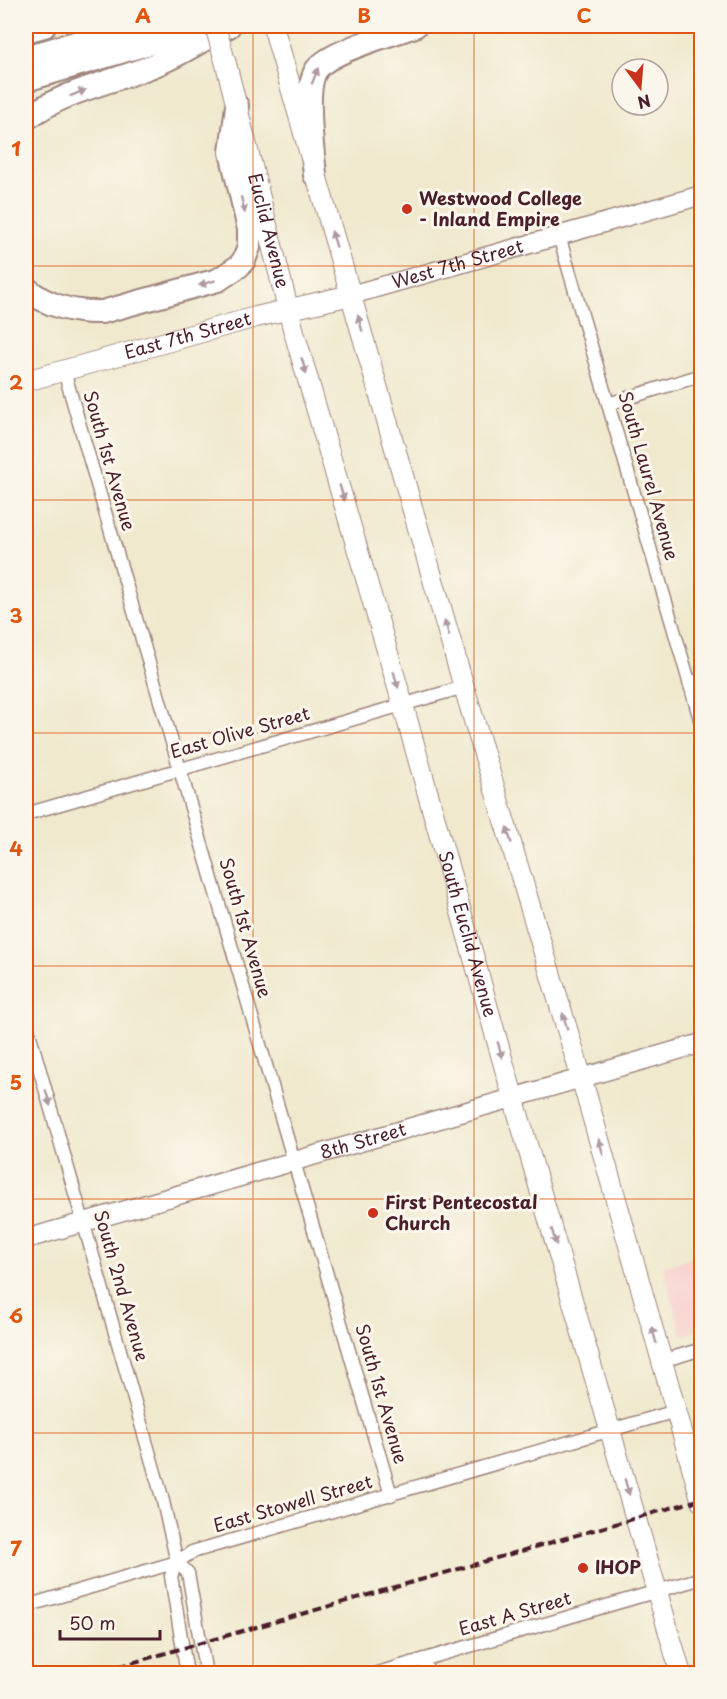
<svg xmlns="http://www.w3.org/2000/svg" width="727" height="1699" font-family="'Playpen Sans',sans-serif">
	<style>
		.built { fill: #f7d0cc }
		.lines { fill: none; stroke-linecap: round; stroke-linejoin: round }
		.street-casing { stroke: #9d847c; stroke-width: 15 }
		.secondary-casing { stroke: #9d847c; stroke-width: 21 }
		.primary-casing { stroke: #9d847c; stroke-width: 22 }
		.highway-casing { stroke: #9d847c; stroke-width: 26 }
		.street { stroke: #fff; stroke-width: 12 }
		.secondary { stroke: #fff; stroke-width: 18 }
		.primary { stroke: #fff; stroke-width: 20 }
		.highway { stroke: #fff; stroke-width: 22 }
		.rail { stroke: #4a1f2b; stroke-width: 4; stroke-dasharray: 9 4.5; stroke-linecap: butt }
		.primary-bridge-casing { stroke: #9d847c; stroke-width: 22; stroke-linecap: butt }
		.primary-bridge { stroke: #fff; stroke-width: 20 }
		.oneway { fill: #ae9aa0 }
		.grid { fill: none; stroke: #e0560e; stroke-width: 1.5; stroke-opacity: 0.55 }
		.poi-dot { fill: #c8321e; stroke: #fbf7ec; stroke-width: 2 }
		.labels { text-anchor: middle; stroke-width: 6; stroke-linejoin: round; paint-order: stroke }
		.poi-label { font-size: 18px; font-weight: bold; fill: #4a1f2b; stroke: #fbf7ec; text-anchor: start }
		.street-label { font-size: 18px; fill: #4a1f2b; stroke: #fbf7ec }
		.neatline { fill: none; stroke: #e0560e; stroke-width: 2 }
		.grid-label { font-size: 20px; text-anchor: middle; font-weight: bold; fill: #e0560e }
	</style>
	<rect width="100%" height="100%" fill="#fbf7ec"/>
	<filter id="ink" filterUnits="userSpaceOnUse"><feTurbulence type="fractalNoise" baseFrequency=".0167" numOctaves="2"/><feDisplacementMap in="SourceGraphic" scale="12" xChannelSelector="R" yChannelSelector="G"/><feConvolveMatrix kernelMatrix="1 2 1 2 8 2 1 2 1" color-interpolation-filters="sRGB"/></filter>
	<filter id="wash" filterUnits="userSpaceOnUse"><feTurbulence type="fractalNoise" baseFrequency=".008" numOctaves="4" result="noise"/><feDisplacementMap in="SourceGraphic" scale="24" xChannelSelector="R" yChannelSelector="G"/><feGaussianBlur stdDeviation="1.35" result="paint"/><feColorMatrix in="noise" values="0 0 0 0 0 0 0 0 0 0 0 0 0 0 0 0 0 1.4 0 .05"/><feComposite in="paint" operator="in"/></filter>
	<g filter="url(#wash)">
		<rect width="100%" height="100%" fill="#f0e9ce"/>
		<!-- built -->
		<path class="built" d="M701,1255V1330L682,1336L663,1267Z"/>
	</g>
	<g filter="url(#ink)">
		<g class="lines">
			<defs>
				<path id="street" d="M559,236L702,726
					M64,371L391,1495
					M608,404L702,375
					M689,683L702,679
					M26,814L464,687
					M26,1022L162,1497L177,1562L188,1573L206,1674
					M662,1361L702,1349
					M177,1562L171,1576L187,1674
					M26,1606L177,1562L192,1552L676,1411
					M424,1659L428,1674
					M374,1674L702,1578"/>
				<g id="secondary">
					<path id="s1" d="M351,295L702,195"/>
					<path id="s2" d="M26,1239L702,1043"/>
				</g>
				<g id="primary">
					<path d="M273,26L464,687L576,1059L702,1502"/>
					<path id="s3" d="M226,64L294,332L403,705L505,1069L681,1674"/>
					<path id="s4" d="M26,381L256,317L351,295"/>
				</g>
				<path id="highway" d="M26,31L44,26
					M26,57L134,26
					M26,80L208,26
					M26,119C61,92 109,83 150,67C178,57 203,39 229,26
					M315,175C313,151 303,87 317,69C330,51 393,34 415,26
					M26,288C46,306 75,313 102,312L218,280L239,266L244,260L249,247V229L231,152L237,106"/>
			</defs>
			<!-- street casing -->
			<use href="#street" class="street-casing"/>
			<!-- secondary casing -->
			<use href="#secondary" class="secondary-casing"/>
			<!-- primary casing -->
			<use href="#primary" class="primary-casing"/>
			<!-- highway casing -->
			<use href="#highway" class="highway-casing"/>
			<!-- street -->
			<use href="#street" class="street"/>
			<!-- secondary -->
			<use href="#secondary" class="secondary"/>
			<!-- primary -->
			<use href="#primary" class="primary"/>
			<!-- highway -->
			<use href="#highway" class="highway"/>
			<!-- rail -->
			<path class="rail" d="M93,1674L702,1499"/>
			<defs>
				<path id="primary-bridge" d="M215,26L226,64"/>
			</defs>
			<!-- primary-bridge casing -->
			<use href="#primary-bridge" class="primary-bridge-casing"/>
			<!-- primary-bridge -->
			<use href="#primary-bridge" class="primary-bridge"/>
		</g>
		<!-- one-way arrows -->
		<defs><path id="oneway-solid" d="M-6-.8H1V-3.2L6.5 0L1 3.2V.8H-6Z" transform="scale(1.5)"/></defs>
		<g class="oneway">
			<use href="#oneway-solid" transform="translate(315 76) rotate(-68)"/>
			<use href="#oneway-solid" transform="translate(78 93) rotate(-22)"/>
			<use href="#oneway-solid" transform="translate(243 205) rotate(77)"/>
			<use href="#oneway-solid" transform="translate(334 239) rotate(-107)"/>
			<use href="#oneway-solid" transform="translate(207 283) rotate(163)"/>
			<use href="#oneway-solid" transform="translate(360 323) rotate(-106)"/>
			<use href="#oneway-solid" transform="translate(304 366) rotate(73)"/>
			<use href="#oneway-solid" transform="translate(342 493) rotate(74)"/>
			<use href="#oneway-solid" transform="translate(447 628) rotate(-106)"/>
			<use href="#oneway-solid" transform="translate(396 680) rotate(74)"/>
			<use href="#oneway-solid" transform="translate(509 835) rotate(-107)"/>
			<use href="#oneway-solid" transform="translate(565 1021) rotate(-107)"/>
			<use href="#oneway-solid" transform="translate(500 1050) rotate(74)"/>
			<use href="#oneway-solid" transform="translate(48 1098) rotate(74)"/>
			<use href="#oneway-solid" transform="translate(601 1147) rotate(-106)"/>
			<use href="#oneway-solid" transform="translate(554 1237) rotate(74)"/>
			<use href="#oneway-solid" transform="translate(654 1335) rotate(-106)"/>
			<use href="#oneway-solid" transform="translate(627 1487) rotate(74)"/>
		</g>
	</g>
	<!-- grid -->
	<path class="grid" d="M253,26V1674M474,26V1674M26,266H702M26,500H702M26,733H702M26,966H702M26,1199H702M26,1433H702"/>
	<!-- markers -->
	<g class="poi-dot">
		<circle cx="407" cy="209" r="6"/>
		<circle cx="373" cy="1213" r="6"/>
		<circle cx="583" cy="1568" r="6"/>
	</g>
	<g class="labels">
		<!-- poi labels -->
		<g class="poi-label">
			<text x="419" y="205">Westwood College<tspan x="419" dy="21">- Inland Empire</tspan></text>
			<text x="385" y="1209">First Pentecostal<tspan x="385" dy="21">Church</tspan></text>
			<text x="595" y="1574">IHOP</text>
		</g>
		<!-- street labels -->
		<g class="street-label">
			<text dy="6" stroke="none"><textPath href="#s3" startOffset="172">Euclid Avenue</textPath></text>
			<text dy="6" stroke="none"><textPath href="#s1" startOffset="111">West 7th Street</textPath></text>
			<text dy="6" stroke="none"><textPath href="#s4" startOffset="168">East 7th Street</textPath></text>
			<text transform="translate(109 461) rotate(74)" y="6">South 1st Avenue</text>
			<text transform="translate(648 476) rotate(74)" y="6">South Laurel Avenue</text>
			<text transform="translate(240 733) rotate(-16)" y="6">East Olive Street</text>
			<text transform="translate(245 928) rotate(74)" y="6">South 1st Avenue</text>
			<text dy="6" stroke="none"><textPath href="#s3" startOffset="903">South Euclid Avenue</textPath></text>
			<text dy="6" stroke="none"><textPath href="#s2" startOffset="351">8th Street</textPath></text>
			<text transform="translate(121 1286) rotate(74)" y="6">South 2nd Avenue</text>
			<text transform="translate(381 1394) rotate(74)" y="6">South 1st Avenue</text>
			<text transform="translate(293 1504) rotate(-16)" y="6">East Stowell Street</text>
			<text transform="translate(515 1614) rotate(-16)" y="6">East A Street</text>
		</g>
	</g>
	<!-- margin -->
	<rect width="727" height="1699" fill="none" stroke="#fbf7ec" stroke-width="66"/>
	<!-- north arrow -->
	<g transform="translate(640 87) rotate(164)"><circle r="28" fill="#fbf7ec" stroke="#b4a19f" stroke-width="1.5"/>
	<path d="M0-4.5L10 22L0 15L-10 22Z" fill="#c8321e"/>
	<text y="-9" font-size="16" font-weight="bold" text-anchor="middle" fill="#4a1f2b">N</text>
	</g>
	<!-- scale -->
	<path d="M60 1630v9h100v-9" fill="none" stroke="#4a1f2b" stroke-width="3"/>
	<text x="69" y="1630" font-size="18" fill="#4a1f2b" stroke="#fbf7ec" stroke-width="4.5" paint-order="stroke">50 m</text>
	<rect x="33" y="33" width="661" height="1633" class="neatline"/>
	<g class="grid-label">
		<text x="143" y="23">A</text>
		<text x="364" y="23">B</text>
		<text x="584" y="23">C</text>
		<text x="16" y="156">1</text>
		<text x="16" y="390">2</text>
		<text x="16" y="623">3</text>
		<text x="16" y="856">4</text>
		<text x="16" y="1090">5</text>
		<text x="16" y="1323">6</text>
		<text x="16" y="1556">7</text>
	</g>
</svg>
